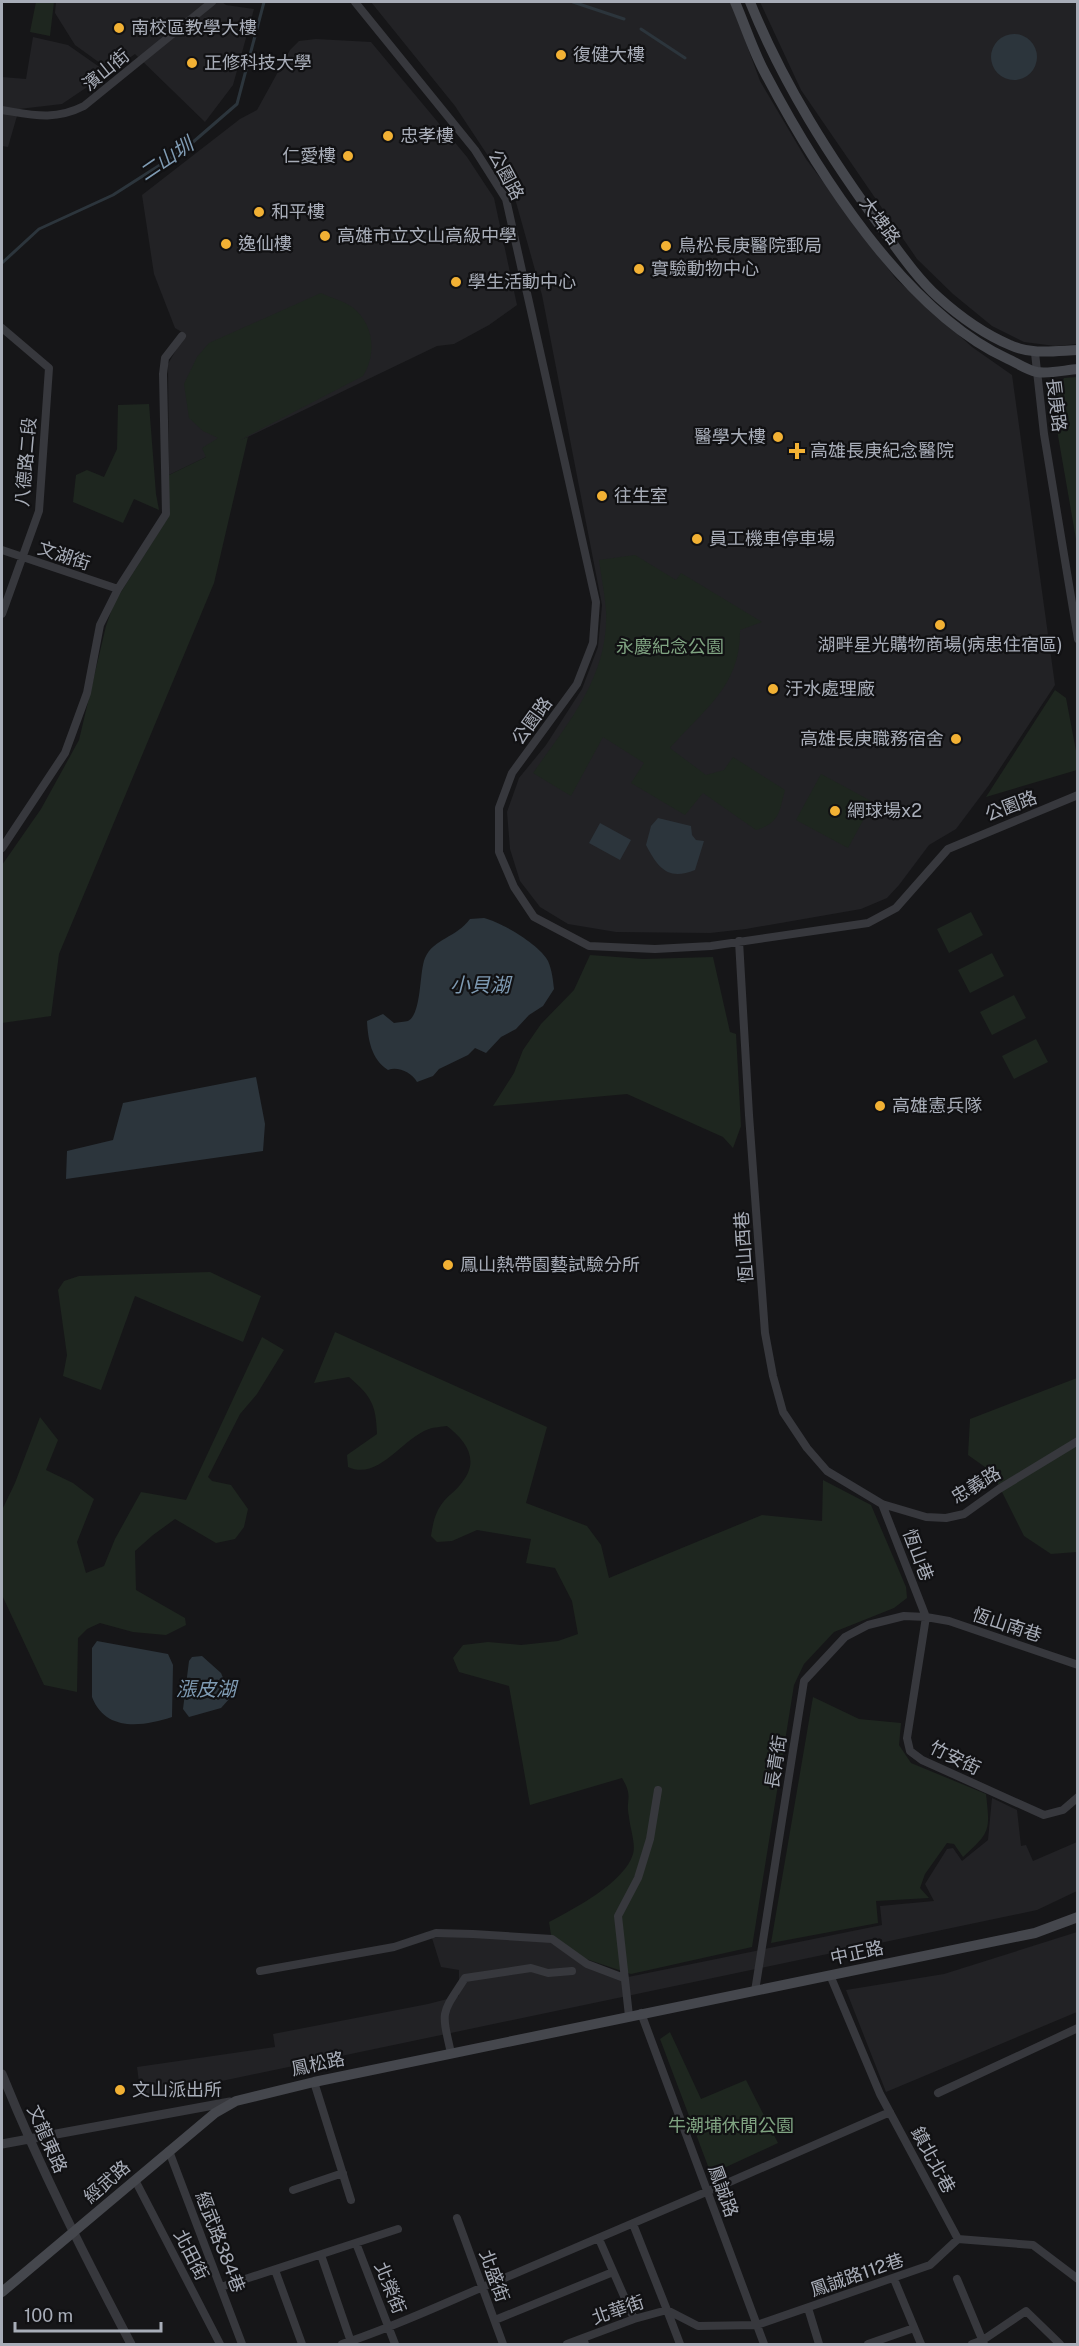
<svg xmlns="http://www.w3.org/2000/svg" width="1079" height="2346" font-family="'Public Sans','Noto Sans TC',sans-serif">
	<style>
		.built { fill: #222225 }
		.green { fill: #1e261f }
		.water { fill: #2c353c }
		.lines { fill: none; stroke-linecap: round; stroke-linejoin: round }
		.stream { stroke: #2c353c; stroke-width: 3 }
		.minor { stroke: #37383d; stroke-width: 8 }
		.tertiary { stroke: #37383d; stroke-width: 9 }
		.secondary { stroke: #45474d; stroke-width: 10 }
		.poi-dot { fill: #f2b134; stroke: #111113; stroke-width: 2 }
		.labels { text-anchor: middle; stroke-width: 4.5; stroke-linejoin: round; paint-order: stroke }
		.poi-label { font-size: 18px; fill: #a8adb8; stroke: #111113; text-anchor: start }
		.street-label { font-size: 18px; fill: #a8adb8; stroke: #111113 }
		.park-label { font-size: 18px; fill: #7fa381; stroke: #111113 }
		.water-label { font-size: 20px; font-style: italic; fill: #7f9bb3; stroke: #111113 }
	</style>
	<rect width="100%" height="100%" fill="#161618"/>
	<!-- built -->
	<path class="built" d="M56,2H222L226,5L254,9L233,85L205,122L135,54L111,71L75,45L55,13Z
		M371,2H731L760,81L806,159L896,279L972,347L1012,375L1055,685L989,785L956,829L929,845L899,885L887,898L861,909L746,929L710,933L616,932L568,924L540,907L520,881L510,849L507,812L519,778L546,745L582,689L598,647L602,605L542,295L514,195L455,106Z
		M760,2H1077V344L1055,346L1024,342L992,326L953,294L917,259L801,90Z
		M33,37L68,45L108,73L62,104L19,109L8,147L2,146V77L26,79Z
		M316,39L371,42L467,157L494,198L517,305L489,325L454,344L437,346L169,475L168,364L185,334L175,328L154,274L142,195L240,119L257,110L290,50L299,41Z
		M992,1798L1017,1810L1021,1846L1026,1845L1033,1861L1077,1842V1891L1037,1910L141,2098L137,2067L275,2047L273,2034L428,2004L459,1996V1970L441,1967L432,1938L470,1935L548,1941L587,1967L628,1977L882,1925L880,1906L934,1901L925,1884L947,1849L953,1848L962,1861L988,1840Z
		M1077,1932V2012L886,2092L846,1990L944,1974Z"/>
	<!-- green -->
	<path class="green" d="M36,2H54L50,36L30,32Z
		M321,293C331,298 344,301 352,307C374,324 377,353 363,376L240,440L248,437L214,583L59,954L51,1016L2,1023V865L41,809L79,740L106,626L114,603L169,516V475L206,457L202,448L218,438L203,431L189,418L184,384L197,357L209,343Z
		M1077,377H1078L1077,545L1052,401L1064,378Z
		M149,404L156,494L159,510L134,499L123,523L73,502L76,475L87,470L104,477L117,449L118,405Z
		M635,555L676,580L681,573L762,622L740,630C741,686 703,710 670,748L706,775L724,770L733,757L785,790C779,812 780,823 756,830L703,793L685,815L631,783L644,763L603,737L571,796L533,773C568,723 609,676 606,611C605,594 601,577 599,560Z
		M1055,690L1066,698L1077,756V770L986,797Z
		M821,774L873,802L848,848L796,820Z
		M971,912L983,935L949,953L937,929Z
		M992,953L1004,976L970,993L958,970Z
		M590,955L643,959L713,957L730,1032L736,1034L741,1126L733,1148L723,1137L627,1094L493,1106L514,1073L523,1050L541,1024L574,990Z
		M1014,995L1026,1018L992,1035L980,1012Z
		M1036,1039L1048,1062L1014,1079L1002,1056Z
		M210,1272L261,1296L243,1342L135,1296L101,1390L63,1376L67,1355L58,1290L64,1281L79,1276Z
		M335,1332L547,1427L526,1503L587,1526L601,1545L609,1578L762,1515L822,1521L823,1480L871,1505L906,1587L907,1598L894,1608L834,1632L804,1664L794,1685L752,1947L631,1974L583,1958L551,1935L549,1922C574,1909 625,1882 633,1854C636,1844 630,1828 629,1817C625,1798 634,1798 622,1778L530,1805L509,1686L459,1672L453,1658L463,1645L488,1642L521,1645L558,1641L578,1634L572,1601L555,1568L526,1563L531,1539L477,1530L452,1541L437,1542L431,1536C433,1523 435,1512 444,1501C450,1494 458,1489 463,1481C480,1459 465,1440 447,1426C442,1427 434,1427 429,1429C401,1439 379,1481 348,1467L347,1455L377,1434C376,1404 371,1396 349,1377L314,1383Z
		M262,1337L284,1350L257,1394L240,1414L208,1477L212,1481L231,1485L248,1509L244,1527L235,1539L216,1543L175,1519L153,1535L135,1551L136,1590L185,1618L186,1625L166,1635L133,1632L100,1623L87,1629L78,1638L77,1692L44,1685L2,1595V1510L15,1483L40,1417L58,1440L46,1470L73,1483L94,1499L77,1542L86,1573L104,1566L115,1539L141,1492L186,1500Z
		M1077,1378V1552L1051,1554L1024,1536L992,1472L968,1455L970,1419Z
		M813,1697L859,1719L901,1723L899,1745L911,1763L986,1794C990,1830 991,1832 963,1857L954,1844L947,1843L925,1874L920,1888L929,1898L876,1901L878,1923L771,1943Z
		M670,2032L701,2099L746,2080L778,2143L711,2174L660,2039Z"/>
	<!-- water -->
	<path class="water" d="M991 57a23 23 0 1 1 46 0a23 23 0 1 1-46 0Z
		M658,818L691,826L692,835L696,840L704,841L695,870C668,881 658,868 646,845L651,826Z
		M600,823L631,840L620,860L589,843Z
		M484,918C501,922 540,945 548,961C552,970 553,980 554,989L543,1006L529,1015L516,1029L501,1037L486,1053L475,1048L468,1055L439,1069L433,1076L417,1082C412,1073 398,1066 388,1070C371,1059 368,1039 367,1021L383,1014L394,1023C398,1022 405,1022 408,1021C422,1014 419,972 425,958C434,938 456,938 470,919Z
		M256,1077L265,1124L263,1151L66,1179L67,1151L113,1140L123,1103Z
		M97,1641L168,1654L173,1665L172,1717C144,1726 106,1733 92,1697V1648Z
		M202,1656L221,1673L231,1697L221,1708L189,1717L183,1709L189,1661L192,1657Z"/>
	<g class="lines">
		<!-- stream -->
		<path class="stream" d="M573,2L624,19
			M641,29L685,58
			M2,263L39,229L113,195L185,149L237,104L264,2"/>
		<!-- minor -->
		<path class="minor" d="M355,2L475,150L506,199L596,602L593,643L577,684L512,773L499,808V852L514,887L534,917L589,946L655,949L711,946L868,923L896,908L948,849L1078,795
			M2,110C33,115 54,121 84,106L212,2
			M2,328L49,368L39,511L2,614
			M1035,353L1044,434L1078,639
			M2,550L118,589
			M2,848L65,753L87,693L100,625L118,589L166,514L163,374L165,358L182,336
			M739,941L749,1115L765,1333L773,1376L783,1412L807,1448L827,1471L882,1504L926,1517L946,1518L964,1514L999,1489L1078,1441
			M882,1504L926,1617
			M926,1617L907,1738L910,1751L922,1760L1044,1815L1063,1810L1078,1797
			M260,1971L394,1947L436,1933L473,1934L552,1939L587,1964L624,1978
			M830,1975L880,2094L958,2239L1033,2245L1078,2279
			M755,1991L804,1681L845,1637L868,1625L904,1616L926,1617L949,1621L1078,1665
			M641,2013L764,2344
			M629,2016L618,1916L638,1878L650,1839L658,1790
			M451,2053C441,2009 441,2015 465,1978L531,1968L548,1973L572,1971
			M314,2082L351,2200
			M938,2093L1078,2028
			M169,2151L242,2344
			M135,2180L220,2344
			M293,2190L343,2173
			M457,2218L503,2344
			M633,2224L667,2310L698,2326L757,2325L930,2265L958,2239
			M599,2239L634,2319
			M356,2243L395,2344
			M321,2255L351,2342
			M275,2270L302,2344
			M894,2279L921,2344
			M957,2279L984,2344
			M221,2287L398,2229
			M808,2308L819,2344
			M495,2320L613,2272
			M342,2344C401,2325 457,2297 514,2274C640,2221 765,2167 890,2112
			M567,2344L583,2338
			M585,2344L583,2338L634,2319L667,2310L680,2344
			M868,2344L914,2328
			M972,2344L983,2340L1026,2311L1060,2344"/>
		<!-- tertiary -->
		<path class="tertiary" d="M2,2074C40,2168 84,2255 131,2344
			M2,2144L230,2102"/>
		<!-- secondary -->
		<path class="secondary" d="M735,2C745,25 753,51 765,73C816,170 905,312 1008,359C1017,363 1027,370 1037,372C1049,374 1065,370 1078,369
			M750,2C783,84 831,159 883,230C900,253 917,278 938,297C959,316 984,334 1010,345C1032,355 1054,351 1078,350
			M2,2292L215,2113L236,2101L314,2082L1035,1933L1078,1917"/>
	</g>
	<!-- markers -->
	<g class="poi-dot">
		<circle cx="119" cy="28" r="6"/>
		<circle cx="561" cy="55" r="6"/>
		<circle cx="192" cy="63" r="6"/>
		<circle cx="388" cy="136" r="6"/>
		<circle cx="348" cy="156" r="6"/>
		<circle cx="259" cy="212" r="6"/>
		<circle cx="325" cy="236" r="6"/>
		<circle cx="226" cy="244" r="6"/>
		<circle cx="666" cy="246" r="6"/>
		<circle cx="639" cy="269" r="6"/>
		<circle cx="456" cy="282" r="6"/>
		<circle cx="778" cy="437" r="6"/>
		<path d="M794 442h6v6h6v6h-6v6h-6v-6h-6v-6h6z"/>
		<circle cx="602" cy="496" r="6"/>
		<circle cx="697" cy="539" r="6"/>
		<circle cx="940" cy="625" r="6"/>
		<circle cx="773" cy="689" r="6"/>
		<circle cx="956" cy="739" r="6"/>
		<circle cx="835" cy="811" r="6"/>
		<circle cx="880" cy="1106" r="6"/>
		<circle cx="448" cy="1265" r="6"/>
		<circle cx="120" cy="2090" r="6"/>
	</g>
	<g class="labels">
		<!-- poi labels -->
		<g class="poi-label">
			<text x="131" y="34">南校區教學大樓</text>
			<text x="573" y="61">復健大樓</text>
			<text x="204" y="69">正修科技大學</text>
			<text x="400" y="142">忠孝樓</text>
			<text x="336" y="162" text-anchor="end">仁愛樓</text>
			<text x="271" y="218">和平樓</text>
			<text x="337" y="242">高雄市立文山高級中學</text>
			<text x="238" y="250">逸仙樓</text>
			<text x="678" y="252">鳥松長庚醫院郵局</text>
			<text x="651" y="275">實驗動物中心</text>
			<text x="468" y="288">學生活動中心</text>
			<text x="766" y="443" text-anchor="end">醫學大樓</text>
			<text x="810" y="457">高雄長庚紀念醫院</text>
			<text x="614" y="502">往生室</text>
			<text x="709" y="545">員工機車停車場</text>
			<text x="940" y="651" text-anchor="middle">湖畔星光購物商場(病患住宿區)</text>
			<text x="785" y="695">汙水處理廠</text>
			<text x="944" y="745" text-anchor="end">高雄長庚職務宿舍</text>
			<text x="847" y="817">網球場x2</text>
			<text x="892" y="1112">高雄憲兵隊</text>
			<text x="460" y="1271">鳳山熱帶園藝試驗分所</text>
			<text x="132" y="2096">文山派出所</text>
		</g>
		<!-- street labels -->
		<g class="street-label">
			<text transform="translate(106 70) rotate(-39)" y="6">濱山街</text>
			<text transform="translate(506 175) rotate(62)" y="6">公園路</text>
			<text transform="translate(880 221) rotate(53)" y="6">大埤路</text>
			<text transform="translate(1056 405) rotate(83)" y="6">長庚路</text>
			<text transform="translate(26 462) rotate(-85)" y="6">八德路二段</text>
			<text transform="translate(64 556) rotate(18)" y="6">文湖街</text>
			<text transform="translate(532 721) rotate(-54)" y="6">公園路</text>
			<text transform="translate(1011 806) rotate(-21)" y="6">公園路</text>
			<text transform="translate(744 1247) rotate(-94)" y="6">恆山西巷</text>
			<text transform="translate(976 1485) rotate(-31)" y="6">忠義路</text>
			<text transform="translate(918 1555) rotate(69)" y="6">恆山巷</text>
			<text transform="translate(1007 1625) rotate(18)" y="6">恆山南巷</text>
			<text transform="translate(955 1758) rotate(26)" y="6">竹安街</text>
			<text transform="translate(776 1762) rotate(-81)" y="6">長青街</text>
			<text transform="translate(857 1953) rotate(-12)" y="6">中正路</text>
			<text transform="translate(318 2064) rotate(-12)" y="6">鳳松路</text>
			<text transform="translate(47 2139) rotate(66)" y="6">文龍東路</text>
			<text transform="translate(933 2160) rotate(62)" y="6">鎮北北巷</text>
			<text transform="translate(107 2182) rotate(-41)" y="6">經武路</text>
			<text transform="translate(723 2191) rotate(70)" y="6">鳳誠路</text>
			<text transform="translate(220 2242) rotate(69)" y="6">經武路384巷</text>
			<text transform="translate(191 2255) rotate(63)" y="6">北田街</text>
			<text transform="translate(857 2275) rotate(-19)" y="6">鳳誠路112巷</text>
			<text transform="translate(494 2276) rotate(70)" y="6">北盛街</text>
			<text transform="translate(390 2288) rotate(68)" y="6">北榮街</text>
			<text transform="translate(618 2310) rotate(-19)" y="6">北華街</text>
		</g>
		<!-- park labels -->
		<g class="park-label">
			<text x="670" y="653">永慶紀念公園</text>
			<text x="731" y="2132">牛潮埔休閒公園</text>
		</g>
		<!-- water labels -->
		<g class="water-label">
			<text transform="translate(166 159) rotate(-34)" y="7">二山圳</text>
			<text x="480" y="992">小貝湖</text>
			<text x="206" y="1696">漲皮湖</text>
		</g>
	</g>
	<!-- border -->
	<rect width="1079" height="2346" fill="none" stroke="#a8adb8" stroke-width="6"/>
	<!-- scale -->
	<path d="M15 2322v9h146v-9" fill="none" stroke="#a8adb8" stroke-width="3"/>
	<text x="24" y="2322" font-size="18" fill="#a8adb8" stroke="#111113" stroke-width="4.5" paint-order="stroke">100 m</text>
</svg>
